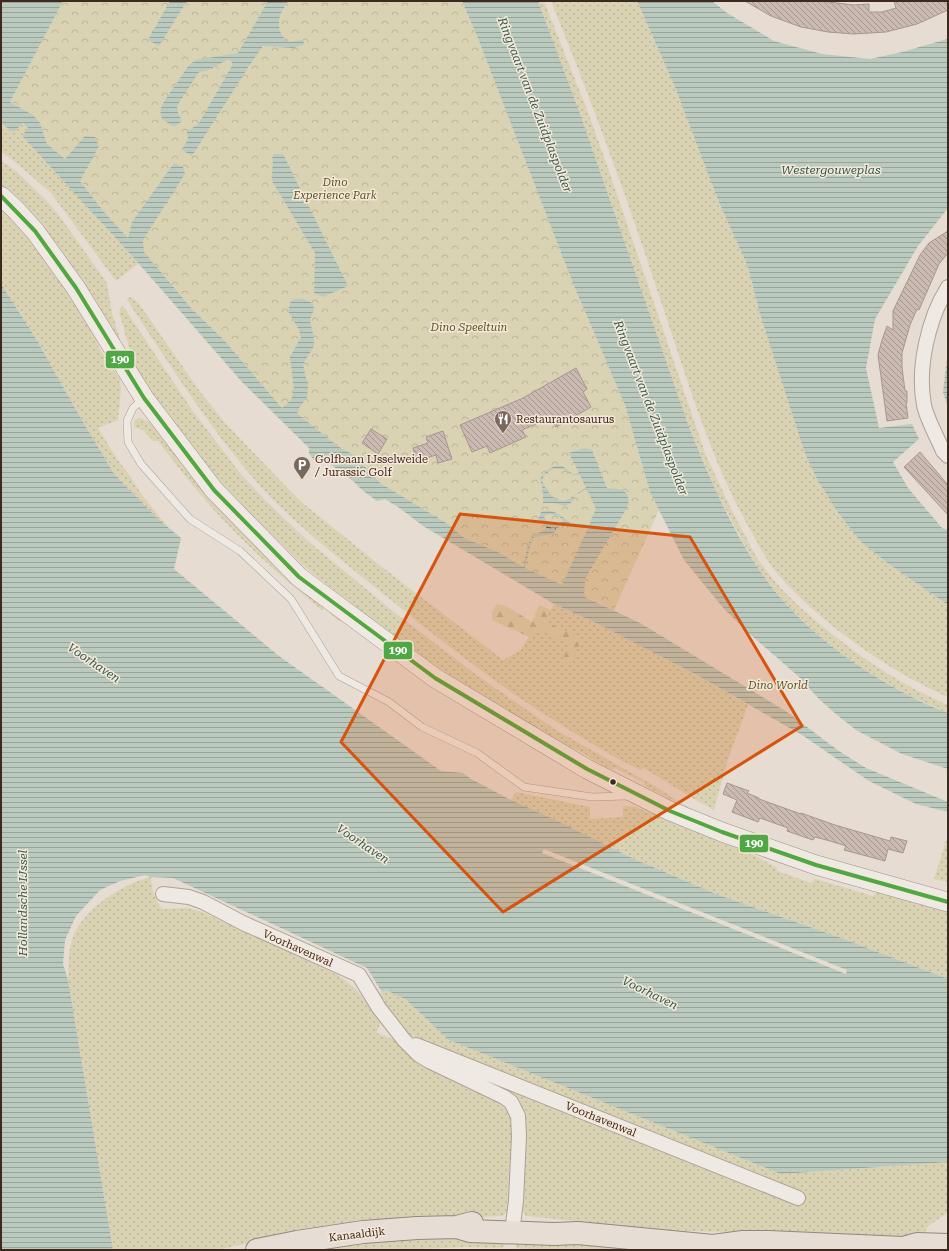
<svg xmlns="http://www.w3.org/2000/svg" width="949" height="1251" font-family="'Roboto Serif',serif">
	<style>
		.grass { fill: url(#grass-dots) }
		.forest { fill: url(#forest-firs) }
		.park { fill: url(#park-crowns) }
		.water { fill: url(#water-rules); fill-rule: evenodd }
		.pier { fill: #e6dcd1 }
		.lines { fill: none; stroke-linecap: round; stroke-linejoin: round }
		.ferry { stroke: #305c51; stroke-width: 1; stroke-dasharray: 5 4; stroke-linecap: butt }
		.building { fill: url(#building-back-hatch); stroke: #a79790 }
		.lane-casing { stroke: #aca299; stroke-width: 8 }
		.street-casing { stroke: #aca299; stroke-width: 16 }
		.secondary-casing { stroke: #9c918a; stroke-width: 20 }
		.primary-casing { stroke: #928880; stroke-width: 24 }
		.lane { stroke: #eee9e2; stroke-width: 7 }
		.street { stroke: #eee9e2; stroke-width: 14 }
		.secondary { stroke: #eee9e2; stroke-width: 19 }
		.primary { stroke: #e6ddd4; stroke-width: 22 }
		.bus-1-casing { stroke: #f6e8d8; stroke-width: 7 }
		.bus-1 { stroke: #4fa844; stroke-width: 4 }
		.marked { fill: #d7540e; fill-opacity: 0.2; stroke: #d7540e; stroke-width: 3; stroke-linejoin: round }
		.bus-dot { fill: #3c2920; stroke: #f6e8d8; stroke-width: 1.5 }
		.labels { text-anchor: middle; stroke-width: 3; stroke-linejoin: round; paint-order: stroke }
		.park-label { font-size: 11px; font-style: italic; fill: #555927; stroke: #f6e8d8 }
		.poi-label { font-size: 11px; fill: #3c2920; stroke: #f6e8d8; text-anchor: start }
		.street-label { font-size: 11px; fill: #3c2920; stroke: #f6e8d8 }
		.water-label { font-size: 12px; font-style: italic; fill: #305c51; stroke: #f6e8d8 }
		.line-badge { stroke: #f6e8d8; stroke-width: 1.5 }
		.badge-label { font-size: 11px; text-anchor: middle; font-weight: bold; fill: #fff }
	</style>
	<defs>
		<pattern id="grass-dots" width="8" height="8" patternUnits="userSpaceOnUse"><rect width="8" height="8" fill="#d9d3b3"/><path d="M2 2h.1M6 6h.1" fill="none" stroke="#bbb59a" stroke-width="1.8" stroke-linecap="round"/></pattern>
		<pattern id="forest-firs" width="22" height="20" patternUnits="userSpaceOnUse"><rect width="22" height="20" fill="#d9d3b3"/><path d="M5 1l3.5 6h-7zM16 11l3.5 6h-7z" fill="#bbb59a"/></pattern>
		<pattern id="park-crowns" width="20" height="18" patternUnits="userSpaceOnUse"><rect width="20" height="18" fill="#d9d3b3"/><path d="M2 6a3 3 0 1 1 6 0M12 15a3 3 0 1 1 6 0" fill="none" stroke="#bbb59a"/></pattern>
		<pattern id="water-rules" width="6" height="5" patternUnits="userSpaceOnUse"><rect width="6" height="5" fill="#bbcabf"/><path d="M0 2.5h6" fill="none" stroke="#99a49b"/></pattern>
		<pattern id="building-back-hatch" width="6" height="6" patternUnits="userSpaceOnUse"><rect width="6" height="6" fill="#cabab2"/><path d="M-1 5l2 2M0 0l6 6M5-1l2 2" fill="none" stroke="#a59790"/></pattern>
	</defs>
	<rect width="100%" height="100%" fill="#e6dcd1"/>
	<!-- grass -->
	<path class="grass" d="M538,1H544L586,107L608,168L705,453C718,481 730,508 745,535C749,543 753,552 758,559C776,587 802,610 827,630C865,661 904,686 948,705V713L910,696L849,661L823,639L788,606L766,579L750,555L718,495L689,427L579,111Z
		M551,1H637L675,87L718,200L748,267L759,311L806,456L818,481L839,514L860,541L890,565L948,605V697C907,679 870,655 835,628C812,609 790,590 772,567C762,553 755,538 747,524C708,453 686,375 660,298C627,198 591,99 551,1Z
		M1,123L11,131H15L23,123L28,128L22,136L139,263L116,281L51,193L14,161L1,152Z
		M1,161L16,171L46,200L58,214L107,283L112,313L120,339V344L1,189Z
		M1,206L19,222L95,332L97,343L102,353L120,379L121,388L118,420L98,428L117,459L130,476L142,495L168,527L158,519L114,474L76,410L35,337L1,284Z
		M129,297C135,298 138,303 142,308L198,389L226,424L300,501L382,567L503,660L521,650L529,637L540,630L554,604C621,634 685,668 748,705L728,759L714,810L694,799L644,768L641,770C610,756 581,737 552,719C492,681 436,637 381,592C340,559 297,526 261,487C210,430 169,363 127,300Z
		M123,306L192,410L240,473L267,502L309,542L394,612L479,677L556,730L656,787L694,811L645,786V783L615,768L612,770L597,762L583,753L564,744L486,699L430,662L395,638L306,568L264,528L214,475L180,433L136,371L119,312L121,307Z
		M139,418L143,419L155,425L342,618L340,622L330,614L331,612L325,607L322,610C284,580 247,546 214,510C194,488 176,464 158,441H153L143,430L134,427L135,420Z
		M516,792L590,807V819L623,817V806L635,807L735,845L776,867L778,871L811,883L815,879L873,896L878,891L948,911V979L841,938L716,894L632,858L560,822L511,800Z
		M948,835V882L934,879Z
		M151,877C152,889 154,901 163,909L188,908L202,912L338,975L356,989L385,1024L380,1023L377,1033L395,1040L409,1055L419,1063L499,1101C507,1107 511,1114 513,1124L510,1210L502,1216L452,1218L282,1236L217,1250H113L68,980C69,967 68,952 72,940C81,910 122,884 151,877Z
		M386,990L405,999L449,1040L781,1174L948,1162V1212L927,1227L923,1238L659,1230L526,1216L523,1212L521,1205L520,1104L425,1053L803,1195L403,1032L385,1007L379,993Z
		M493,1236L500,1240L504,1245L503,1248L466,1247L400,1250H306L396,1239Z
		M522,1239L679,1250H545L516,1248L515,1244Z"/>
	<!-- forest -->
	<path class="forest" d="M497,604L506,606L532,622L539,605L551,610L545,621L582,639L569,665L562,660L570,644L540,630L529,637L492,620V612Z"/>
	<!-- park -->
	<path class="park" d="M63,1H462L477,36L574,286L625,405L650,492L659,510L614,610L523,567L498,552L464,538L448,524L379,483L354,455L339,447L298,414L283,409L224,340L191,308L105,213L80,181L65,160L47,144L40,123L33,115L10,102Z"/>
	<!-- water -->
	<path class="water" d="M1,1H63L10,102L33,115L40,123L47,144L65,159L85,136L95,137L99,146L80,181L105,213L128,238L132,222L174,163L183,167L185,174L143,240L144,252L191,308L224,340L282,408L291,400L294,390L290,357L301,337L299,330L288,311L291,301C300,297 306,299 313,304L314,309L310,320L314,339V346L303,364L308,388L307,397L297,411L298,414L339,447L354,455L380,483L448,524L464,538L498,552L523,567C527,555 526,534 542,532L546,528V524L543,521L538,520L541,512C553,508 560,515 570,523C576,523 583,524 589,525L596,509L587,489C580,492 573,495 571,503L565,506L553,503H543V490L540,479C544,472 556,461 565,468C568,470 569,472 573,474L579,473L569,453L585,448L592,450L607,488C621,489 631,489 628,506L585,579L584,593L585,597L640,623L787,712L839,751L866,768L948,802V812L916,804L869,781L802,735L695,674L596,623L554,604L423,526L401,509L385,499L377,501L362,490L353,481L322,458L315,462L309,453V448L242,382L133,257L22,136L28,128L23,123L15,131H11L1,123ZM553,469H563L573,475H580L586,488C579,491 574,497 567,500C556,505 544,489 542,480L545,474ZM550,514L560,517L563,521C557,526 546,524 544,516ZM577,524L588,528L562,585L525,568L531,542L534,537L553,534C554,533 555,530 557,529C561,523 571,524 577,524Z
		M170,1H187L159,46L148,40Z
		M268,1H288C286,6 281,11 280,16C277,26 280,37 289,42L302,40L304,42L303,45L293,48L263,46L249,66L192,156L182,150L188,139L187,132L199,123L233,64L230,60H227L206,71L199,72L177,106L178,113L182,121L174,127L162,119L160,111L163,103L189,65L196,60L238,53Z
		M462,1H538L579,111L689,427C713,487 743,558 788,606C816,636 848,661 883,681C904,693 925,705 948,713V769L902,754L856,730L837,715L819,699L798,676L753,637L725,610L684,560L650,492L625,405L574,286L477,36Z
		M637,1H712L727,13L774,41L822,54L870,59L902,52L944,40L948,38V208L918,246L875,319L866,368L879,428L912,424L919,439L893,462L908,488L942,528L948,530V605L890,565L860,541L839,514L818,481L806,456L798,432L759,311L748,267L718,200L675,87Z
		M273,154H283L348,286L323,297L314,293L315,253L272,181Z
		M1,284L35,337L76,410L114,474L158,519L181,538L174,569L279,656L441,771L463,773L471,779L511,800L560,822L632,858L716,894L841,938L948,979V1162L781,1174L449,1040L405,999L386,990L382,992L367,968L173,878L151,877L145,875L120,881L100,890L76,916L65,940L63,964L68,980L113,1250H1Z
		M948,350V407L943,392Z"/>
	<!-- pier -->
	<path class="pier" d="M544,849L847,970L846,974L542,853Z"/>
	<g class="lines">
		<!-- ferry -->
		<path class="ferry" d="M546,527L556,529"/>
	</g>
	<!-- building -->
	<path class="building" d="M745,1H820L854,5L869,4V12H882L896,8L894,1H948V10L917,24L886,32L854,34L828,32L801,27L771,16Z
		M948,231V253L939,264L919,310L917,309L910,325L902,353V367L905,391H907V403H906L908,418L887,421L878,355L882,340L887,326L893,330V311L920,255L929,243Z
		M576,368L587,389L583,392L591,407L556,427L550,418L522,430L526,437L490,453L487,446L472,452L460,425L523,398Z
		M371,429L387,439L378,454L362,443Z
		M443,431L452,459L438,463L436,455L417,461L413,448L428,443L426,437Z
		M920,452L948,485V515L904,467Z
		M727,783L749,791L747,793L759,798V799L801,814V813L835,825L890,841L891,837L907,841L903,853L888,849L885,861L844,850L846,846L830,841L815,837L813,840L787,831L788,828L760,818L758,822L732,812L737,800L723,794Z"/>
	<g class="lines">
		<defs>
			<path id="lane" d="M144,398L133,408L127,421L128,442L141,464L190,519L240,551L291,599L339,676L389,702L422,727L477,753L524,787L592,797L628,796"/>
			<path id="street" d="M948,287C928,319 917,368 924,405C926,417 938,439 943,451L948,456
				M163,894L189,897L203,902L243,923L359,975L379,1008L404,1040L419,1055L429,1061L504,1097L511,1102L518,1116L519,1136L516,1201L513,1224
				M416,1045L798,1198"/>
			<path id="secondary" d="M1,196L15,209L35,231L76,288L144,398L214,490L299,577L435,678L587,769L670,811L722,832L816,865L948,902"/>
			<path id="primary" d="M457,1227L470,1231L554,1234L578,1233L713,1246L743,1242H769L903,1248L917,1244L948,1245
				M257,1250L297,1242L363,1232L417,1228L457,1227L472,1223"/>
		</defs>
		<!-- lane casing -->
		<use href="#lane" class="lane-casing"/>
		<!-- street casing -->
		<use href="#street" class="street-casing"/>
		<!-- secondary casing -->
		<use href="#secondary" class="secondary-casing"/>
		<!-- primary casing -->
		<use href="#primary" class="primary-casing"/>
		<!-- lane -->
		<use href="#lane" class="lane"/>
		<!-- street -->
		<use href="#street" class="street"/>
		<!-- secondary -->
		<use href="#secondary" class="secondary"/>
		<!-- primary -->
		<use href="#primary" class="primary"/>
		<defs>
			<path id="bus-1" d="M1,196L35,231L76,288L144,398L214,490L299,577L435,678L587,769L670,811L722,832L816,865L948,902"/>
		</defs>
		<!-- bus-1 casing -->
		<use href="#bus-1" class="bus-1-casing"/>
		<!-- bus-1 -->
		<use href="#bus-1" class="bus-1"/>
	</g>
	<!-- marked area -->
	<path class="marked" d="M460,514L690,537L802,726L503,912L341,742Z"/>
	<!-- icons -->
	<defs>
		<symbol id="restaurant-pin" viewBox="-11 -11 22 30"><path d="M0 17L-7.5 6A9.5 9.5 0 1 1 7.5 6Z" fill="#78685e" stroke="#f6e8d8"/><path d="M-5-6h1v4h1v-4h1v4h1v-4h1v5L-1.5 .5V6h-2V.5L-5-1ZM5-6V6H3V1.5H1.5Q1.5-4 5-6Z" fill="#fff"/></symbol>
		<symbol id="parking-pin" viewBox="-11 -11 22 30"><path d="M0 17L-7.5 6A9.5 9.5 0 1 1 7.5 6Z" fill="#78685e" stroke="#f6e8d8"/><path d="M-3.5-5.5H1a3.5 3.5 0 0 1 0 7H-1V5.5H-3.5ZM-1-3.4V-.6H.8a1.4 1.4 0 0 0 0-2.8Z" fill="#fff"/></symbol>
	</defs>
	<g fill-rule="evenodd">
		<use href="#restaurant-pin" x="493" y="409" width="20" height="27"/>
		<use href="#parking-pin" x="292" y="455" width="20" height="27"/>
	</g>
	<!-- markers -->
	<circle class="bus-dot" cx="613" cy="782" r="3.5"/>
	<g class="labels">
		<!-- park labels -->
		<g class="park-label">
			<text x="335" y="186">Dino<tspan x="335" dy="13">Experience Park</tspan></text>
			<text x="469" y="331">Dino Speeltuin</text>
			<text x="778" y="689">Dino World</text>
		</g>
		<!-- poi labels -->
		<g class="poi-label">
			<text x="516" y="423">Restaurantosaurus</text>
			<text x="315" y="463">Golfbaan IJsselweide<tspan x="315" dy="13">/ Jurassic Golf</tspan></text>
		</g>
		<!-- street labels -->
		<g class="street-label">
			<text transform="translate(298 948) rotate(24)" y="4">Voorhavenwal</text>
			<text transform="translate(601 1119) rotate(22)" y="4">Voorhavenwal</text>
			<text transform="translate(357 1234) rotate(-7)" y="4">Kanaaldijk</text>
		</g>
		<!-- water labels -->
		<g class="water-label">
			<text transform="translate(535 105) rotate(69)" y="4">Ringvaart van de Zuidplaspolder</text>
			<text x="831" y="174">Westergouweplas</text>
			<text transform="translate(651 408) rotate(69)" y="4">Ringvaart van de Zuidplaspolder</text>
			<text transform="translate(94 663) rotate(34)" y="4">Voorhaven</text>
			<text transform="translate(363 844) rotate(34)" y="4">Voorhaven</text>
			<text transform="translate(23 903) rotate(-90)" y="4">Hollandsche IJssel</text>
			<text transform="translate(650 993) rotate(26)" y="4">Voorhaven</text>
		</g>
	</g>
	<g class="line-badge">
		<rect x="105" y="350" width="30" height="19" rx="4" fill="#4fa844"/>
		<rect x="383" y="641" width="30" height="19" rx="4" fill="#4fa844"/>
		<rect x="739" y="834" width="30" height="19" rx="4" fill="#4fa844"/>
	</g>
	<g class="badge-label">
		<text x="120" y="363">190</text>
		<text x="398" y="654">190</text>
		<text x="754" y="847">190</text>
	</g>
	<!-- border -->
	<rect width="949" height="1251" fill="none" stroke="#3c2920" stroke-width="4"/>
</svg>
